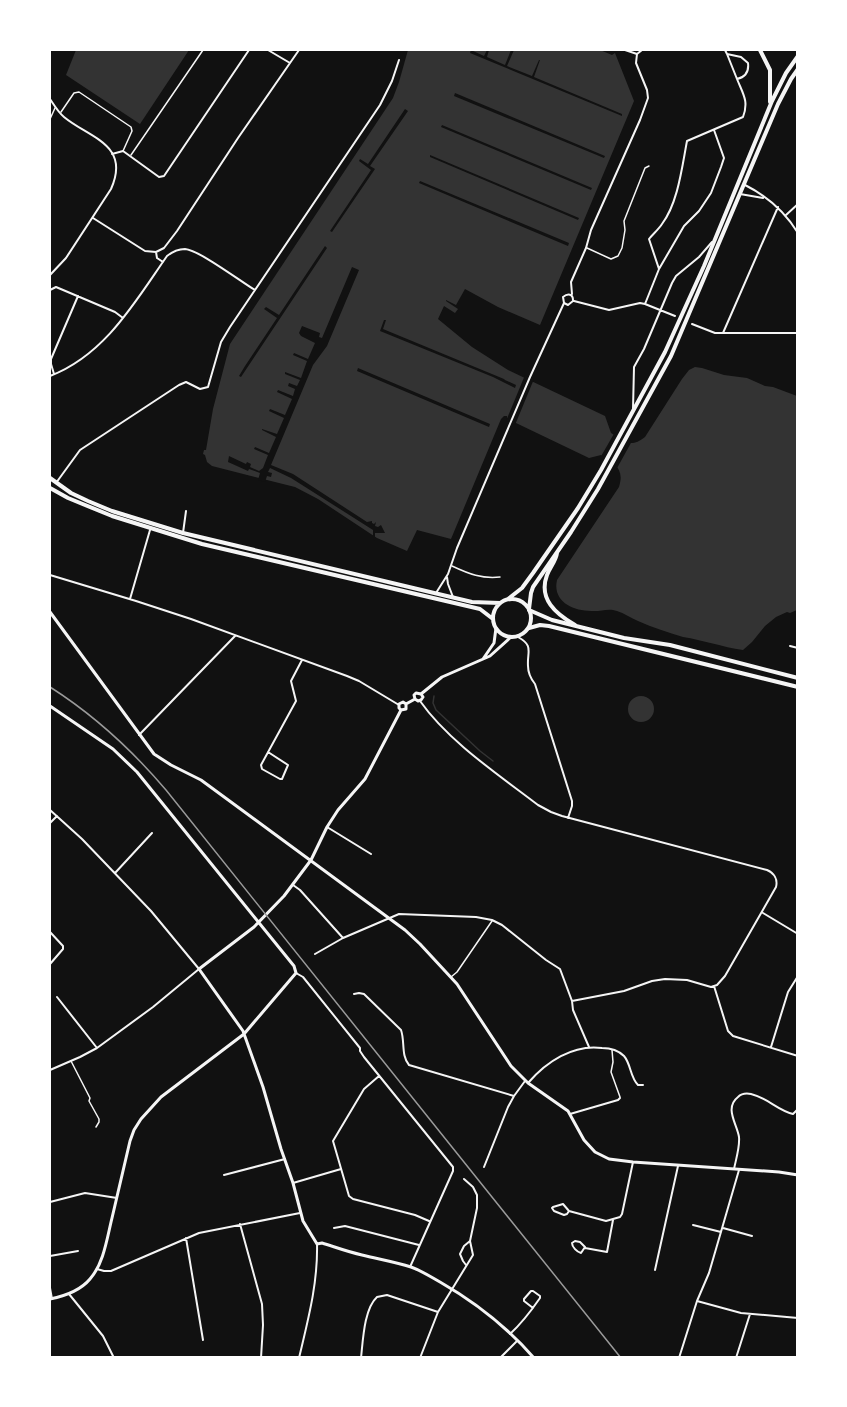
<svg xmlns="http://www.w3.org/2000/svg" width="847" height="1407" font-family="'Fira Sans Condensed',sans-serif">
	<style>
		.water { fill: #333 }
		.pier { fill: #111 }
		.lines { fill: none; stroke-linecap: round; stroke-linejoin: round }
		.stream { stroke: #333; stroke-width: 1.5 }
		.service { stroke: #f5f5f5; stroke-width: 1.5 }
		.minor { stroke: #f5f5f5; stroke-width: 2 }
		.tertiary { stroke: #f5f5f5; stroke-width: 3 }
		.secondary { stroke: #f5f5f5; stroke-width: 4 }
		.primary { stroke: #f5f5f5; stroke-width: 4 }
		.rail { stroke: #9a9a9a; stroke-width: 1.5 }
	</style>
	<rect width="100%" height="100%" fill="#111"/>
	<!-- water -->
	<path class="water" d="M76,50H189L140,124L66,75Z
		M408,50H600L612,55L615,53L634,101L540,325L498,307L465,289L456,305L446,300V301L458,309L455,313L444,306L438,319L472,347L508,370L605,416L611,433C625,441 630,449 645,437L682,379L689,370L695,367L702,368L724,375L747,378L765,386L773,387L797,396V610L790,613L787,612L776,617L765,626L752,642L743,650C722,647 703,640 683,637C668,632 653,628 638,621C631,618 624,613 617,611C609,608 602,611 594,611C574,612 552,602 557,580L619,487C625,468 614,464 601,455L589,458L516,423L507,418V416H504L501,419L451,539L417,530L407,551L377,538L318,499L295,487L212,466L207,462L205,455L203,454L204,450H206L213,409L230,344L393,98L399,82Z
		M628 709a13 13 0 1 1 26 0a13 13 0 1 1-26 0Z"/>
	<!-- pier -->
	<path class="pier" d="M471,50L484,56L487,50H489L487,57L505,65L511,50H514L507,66L532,76L539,60H540L534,77L622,114V116L470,53Z
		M455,93L605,156L604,158L454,96Z
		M405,109L408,111L370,166L375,169L332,232L330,231L371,170L359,161L360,159L368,164Z
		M442,125L592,188L591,190L441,127Z
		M430,155L579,218L578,220L430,157Z
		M420,181L569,243L568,246L419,183Z
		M325,246L327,248L241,377L239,376L245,366L277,318L264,309L266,307L279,315Z
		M352,267L359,270L327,346L313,365L271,465L293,474L367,522L372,521V523L374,524L376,522L375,526L378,527L381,525L385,533H375V541L373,539V530L291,478L270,468L268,472L272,473L271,477L267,476L265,482L258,480L260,473L249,469L248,471L228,462L229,456L246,464L247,462L251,464L250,467L259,471L263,468L268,455L254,449L255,447L269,453L276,437L262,430V429L277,434L284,418L269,411L270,409L285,415L292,399L277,392L278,390L293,396L295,389L288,386L289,383L297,386L300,380L285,374V372L301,378L307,361L293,355L294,353L308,359L315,343L301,336L299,333L302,326L320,333L319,337L322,338Z
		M384,320H386L383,329L504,379L505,380L516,385L515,388L493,377L380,331Z
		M358,368L490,424L489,427L357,371Z
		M525,375L534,379L515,425L506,421Z
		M615,432L632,441L616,470L600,458Z"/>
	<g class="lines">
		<!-- stream -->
		<path class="stream" d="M434,696L433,703L436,710L480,751L493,761"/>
		<!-- service -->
		<path class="service" d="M61,112L74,93L79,92L131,127L132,131L123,151
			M50,119L55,108
			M131,155L203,50
			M587,248L611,259L618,256L622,248L625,230L624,221L645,168L649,166
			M452,566C469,574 482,579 500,577
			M451,977L457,972L492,921
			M612,1050L613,1062L611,1072L620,1097
			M71,1061L90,1098L89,1101L99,1119V1122L96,1127"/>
		<!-- minor -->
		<path class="minor" d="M268,50L290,63
			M625,50L637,54
			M637,54L642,50
			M727,54L737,79
			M50,99C54,105 58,112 64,117C89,138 131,144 111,189L66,258L50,275
			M112,154L123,151L159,177L164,176L249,50
			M745,185C767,196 785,212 798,233
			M740,194L763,198
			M786,215L798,204
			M93,218L145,251L156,252L164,248L177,231L238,138L299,50
			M156,252L157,258L163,262
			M659,269L649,239C653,234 658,230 662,224C678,203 682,167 687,141L743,117C749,101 743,94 737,79C746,77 749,71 748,63L741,57L727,54L725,50
			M50,290L56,287L115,312L123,318
			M572,294L571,282L586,248L591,230L640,120L648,98L647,90L636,63L637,54
			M574,301L609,310L640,303L645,304L675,316
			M564,303L568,305L573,301
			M645,304L659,269L684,226L699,211L711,193L721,167L724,158L714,130
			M692,324L715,333H798
			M723,333L778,207
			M54,374L51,364V359L78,296
			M50,376C105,355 135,302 167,256C172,252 178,249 185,249C199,250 240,281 255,290
			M633,409L634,367L644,349L672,283L676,276L699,257L712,242
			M56,483L80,450L179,385L186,382L200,389L208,387L221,342L230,327L380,105L392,81L399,60
			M183,533L186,511
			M50,575L136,601L191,619L347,676L359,681L399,705
			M447,577L448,584L453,597
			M436,593L448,574L457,548L530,377L564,303L563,297C568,293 573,294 573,300
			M130,599L150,530
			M518,637C534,646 527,651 528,666C528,672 531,679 535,684L572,801V806L568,818
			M790,646L798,648
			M420,701C449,742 499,775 538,805L551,812L562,816L767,870C774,873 778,879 776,887L725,976L717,985L711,987L687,980L665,979L652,981L624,991L572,1001
			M139,735L235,636
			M268,752L288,765L282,779H280L262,769L261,765L296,701L291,681L302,660
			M50,810L82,839L151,911L199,969L153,1007L97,1048L80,1057L50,1070
			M50,823L57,816
			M327,827L371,854
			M115,873L152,833
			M293,885L300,890L343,938
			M763,913L798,934
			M50,932L63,946V949L50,964
			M315,954L343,938L399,914L476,917L492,920L502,925L546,960L560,969L572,1001L573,1010L589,1047
			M296,973L303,977L360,1048V1051L364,1057L453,1167V1171L410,1267
			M714,986L728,1031L733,1036L798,1056
			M354,994L359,993L364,994L401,1030C405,1041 401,1056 409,1065L514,1096
			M57,997L97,1048
			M771,1047L788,992L798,976
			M379,1076L364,1089L333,1141L349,1196L353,1199L415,1215L429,1221
			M528,1083C546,1062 573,1044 602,1048C610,1048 618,1050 624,1056C631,1064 630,1077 638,1085H643
			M570,1114L618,1100L620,1098
			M484,1167L508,1107L514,1096L525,1081
			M734,1169C736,1159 740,1147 739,1137C737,1124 724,1108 738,1097C741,1094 746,1093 751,1094C768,1098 777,1110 793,1114L798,1109
			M224,1175L285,1159
			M293,1183L341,1169
			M50,1202L85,1193L117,1198
			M569,1211L567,1214L564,1215L554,1211L552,1208L553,1207L563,1204L569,1211L606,1221L620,1217L622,1214L633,1162
			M240,1224L262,1304L263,1325L261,1358
			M693,1225L721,1232
			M334,1228L345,1226L419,1245
			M723,1228L752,1236
			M186,1238L203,1340
			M575,1241L580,1242L585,1247L581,1253C577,1252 572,1247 572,1243Z
			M585,1248L607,1252L613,1220
			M50,1256L78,1251
			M466,1265L463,1261L460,1254L464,1246L470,1241
			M97,1269L104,1271H111L199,1233L300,1213
			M655,1270L678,1166
			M50,1288L52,1299
			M69,1294L103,1336L114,1358
			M697,1301L741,1313L798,1318
			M510,1334C521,1324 531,1311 540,1298V1296L533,1291H531L524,1299V1301L533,1308
			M299,1358C308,1320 318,1283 317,1244
			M361,1358C363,1340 364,1309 377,1297L387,1295L438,1312
			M420,1358L438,1312L473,1255L470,1241L477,1208V1195L473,1187L464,1179
			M500,1358L517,1341
			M679,1358L697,1301L709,1273L739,1170
			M736,1358L750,1314"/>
		<!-- tertiary -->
		<path class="tertiary" d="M50,612L154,754L171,765L201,780L405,930L420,944L457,984L511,1066L528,1083L568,1111L584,1140L595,1152L609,1159L633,1162L779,1172L798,1175
			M483,659L494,643L496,628
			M421,694L442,677L490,656L511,637
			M415,699L418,701L421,700L423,697L421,694
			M415,699L414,695L416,693L421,694
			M50,706L113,749L137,772L294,966L296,973L244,1034L161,1097L141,1119L134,1130L130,1141C124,1167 118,1192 112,1218C107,1238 104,1263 90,1279C80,1291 65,1296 50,1299
			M401,710L365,779L338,810L327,827L311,860L284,896L254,927L199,969L243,1031L263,1087L281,1149L293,1183L303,1221L317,1244L322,1243C335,1247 348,1252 362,1255C378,1259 395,1262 411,1267C422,1271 431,1277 440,1282C475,1302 507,1327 534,1358
			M401,710L406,709V704L415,699
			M401,710L399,708V704L403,702L406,704"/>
		<!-- secondary -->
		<path class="secondary" d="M760,50L770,70V102
			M50,478L71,493L88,501L112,511L183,533L472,602L500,603
			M50,488L68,498L112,516L202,544L480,609L493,619
			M557,553C556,561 550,567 547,575C538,599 556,614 575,625
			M493 618a19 19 0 1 1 38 0a19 19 0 1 1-38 0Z
			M508,599L522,588L533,573L578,508L601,470L665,352L704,266L772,101L786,73L798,56
			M529,609L531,593L533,587L571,532L598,489L671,356L778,104L791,79L798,69"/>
		<!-- primary -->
		<path class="primary" d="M529,610L552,620L624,638L670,645L798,678
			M529,628L540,625L549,626L798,687"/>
		<!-- rail -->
		<path class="rail" d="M50,687C94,715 132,750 166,790L621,1358"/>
	</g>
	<!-- border -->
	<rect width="847" height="1407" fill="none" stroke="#ffffff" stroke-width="102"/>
</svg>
